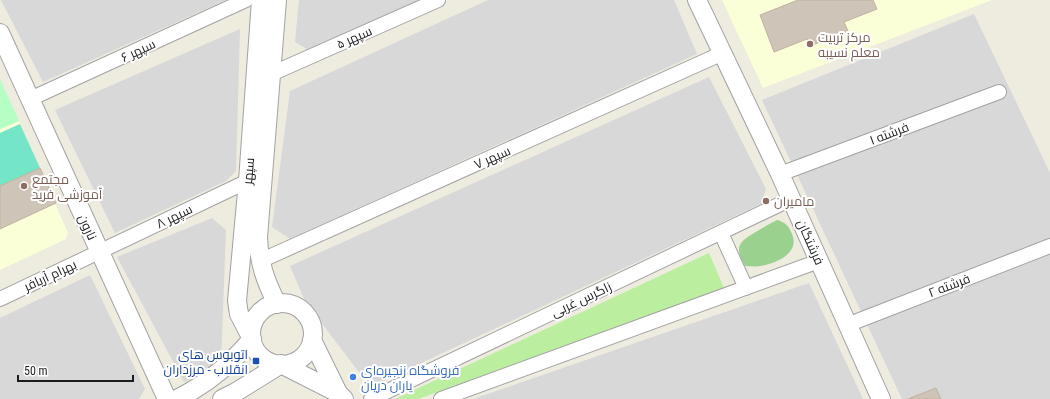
<svg xmlns="http://www.w3.org/2000/svg" width="1050" height="399" font-family="'Roboto Condensed',Cairo,sans-serif">
	<style>
		.residential { fill: #d9d8d8 }
		.education { fill: #faffd7 }
		.grass { fill: #bcee9f }
		.forest { fill: #9bd18f }
		.park { fill: #b5fec4 }
		.pitch { fill: #74e5c7 }
		.building { fill: #cec4b8; stroke: #c0b2a0 }
		.lines { fill: none; stroke-linecap: round; stroke-linejoin: round }
		.minor-casing { stroke: #a2a2a2; stroke-width: 16 }
		.tertiary-casing { stroke: #a2a2a2; stroke-width: 20 }
		.minor { stroke: #fff; stroke-width: 14 }
		.tertiary { stroke: #fff; stroke-width: 18 }
		.education-dot { fill: #8d6e63; stroke: #fff; stroke-width: 1.5 }
		.transit-dot { fill: #1a4fb4; stroke: #fff; stroke-width: 1.5 }
		.shop-dot { fill: #3f7fe0; stroke: #fff; stroke-width: 1.5 }
		.labels { text-anchor: middle; stroke-width: 4; stroke-linejoin: round; paint-order: stroke }
		.street-label { font-size: 13px; fill: #1b1b1b; stroke: #fff }
		.education-label { font-size: 13px; fill: #785e54; stroke: #fff; text-anchor: start }
		.transit-label { font-size: 13px; fill: #164399; stroke: #fff; text-anchor: end }
		.shop-label { font-size: 13px; fill: #366cbe; stroke: #fff; text-anchor: start }
	</style>
	<rect width="100%" height="100%" fill="#eeebdf"/>
	<!-- residential -->
	<path class="residential" d="M1,0H226L43,82Z
		M299,0H423L310,51L295,42Z
		M488,0H674L697,54L290,239L272,227L290,91Z
		M974,14L1050,173V399H902L762,100Z
		M240,29L236,171L226,181L115,233L55,110Z
		M709,77L766,189L761,204L370,387L305,301L290,266Z
		M212,218L226,230L221,364L184,382L117,257Z
		M90,275L145,389L139,399H0V318Z
		M809,283L863,399H473Z"/>
	<!-- education -->
	<path class="education" d="M722,0H992L763,88Z
		M19,121L68,233L66,239L0,270V129Z"/>
	<!-- grass -->
	<path class="grass" d="M709,253L724,288L418,399H395Z"/>
	<!-- forest -->
	<path class="forest" d="M777,220C785,222 789,226 792,234C800,253 777,263 761,266C756,267 750,266 745,266C735,248 737,243 754,233C762,228 769,224 777,220Z"/>
	<!-- park -->
	<path class="park" d="M0,79L19,121L0,129Z"/>
	<!-- pitch -->
	<path class="pitch" d="M20,124L40,168L0,186V133Z"/>
	<!-- building -->
	<path class="building" d="M798,0H873L877,9L844,22L848,31L810,46L807,39L774,52L760,15Z
		M40,168L56,203L0,229V186Z
		M936,388L941,399H908Z"/>
	<g class="lines">
		<defs>
			<path id="minor" d="M271,74L438,0
				M30,99L246,0
				M780,174L999,92
				M721,233L746,288
				M260,261L723,53
				M0,299L248,181
				M847,325L1050,246
				M371,399L791,199
				M441,399L819,261"/>
			<path id="tertiary" d="M697,0L780,174L881,399
				M0,33L167,399
				M251 334a31 31 0 1 1 62 0a31 31 0 1 1-62 0Z
				M277,304C265,280 259,263 258,237L277,0
				M312,340L338,393
				M177,399C207,384 231,364 252,339L239,314L237,301L248,181L261,0
				M222,399L236,392L281,364L338,393L344,399"/>
		</defs>
		<!-- minor casing -->
		<use href="#minor" class="minor-casing"/>
		<!-- tertiary casing -->
		<use href="#tertiary" class="tertiary-casing"/>
		<!-- minor -->
		<use href="#minor" class="minor"/>
		<!-- tertiary -->
		<use href="#tertiary" class="tertiary"/>
	</g>
	<!-- markers -->
	<g class="education-dot">
		<circle cx="810" cy="44" r="4"/>
		<circle cx="24" cy="186" r="4"/>
		<circle cx="766" cy="201" r="4"/>
	</g>
	<rect class="transit-dot" x="252" y="357" width="8" height="8" rx="2"/>
	<circle class="shop-dot" cx="353" cy="377" r="4"/>
	<g class="labels">
		<!-- street labels -->
		<g class="street-label">
			<text transform="translate(354 37) rotate(-24)" y="5">سپهر ۵</text>
			<text transform="translate(138 50) rotate(-25)" y="5">سپهر ۶</text>
			<text transform="translate(889 133) rotate(-21)" y="5">فرشته ۱</text>
			<text transform="translate(492 157) rotate(-24)" y="5">سپهر ۷</text>
			<text transform="translate(248 171) rotate(-85)" y="5">سپهر</text>
			<text transform="translate(174 216) rotate(-26)" y="5">سپهر ۸</text>
			<text transform="translate(88 227) rotate(65)" y="5">نارون</text>
			<text transform="translate(811 242) rotate(66)" y="5">فرشتگان</text>
			<text transform="translate(50 275) rotate(-25)" y="5">بهرام آریافر</text>
			<text transform="translate(949 285) rotate(-21)" y="5">فرشته ۲</text>
			<text transform="translate(581 299) rotate(-25)" y="5">زاگرس غربی</text>
		</g>
		<!-- education labels -->
		<g class="education-label">
			<text x="818" y="42">مرکز تربیت<tspan x="818" dy="15">معلم نسیبه</tspan></text>
			<text x="32" y="184">مجتمع<tspan x="32" dy="15">آموزشی فرید</tspan></text>
			<text x="774" y="206">مامیران</text>
		</g>
		<!-- transit labels -->
		<g class="transit-label">
			<text x="248" y="359">اتوبوس های<tspan x="248" dy="15">انقلاب - مرزداران</tspan></text>
		</g>
		<!-- shop labels -->
		<g class="shop-label">
			<text x="361" y="375">فروشگاه زنجیره‌ای<tspan x="361" dy="15">یاران دریان</tspan></text>
		</g>
	</g>
	<!-- scale -->
	<path d="M18 375v6h115v-6" fill="none" stroke="#1b1b1b" stroke-width="2"/>
	<text x="24" y="375" font-size="12" fill="#1b1b1b" stroke="#ffffff" stroke-width="3" paint-order="stroke">50 m</text>
</svg>
